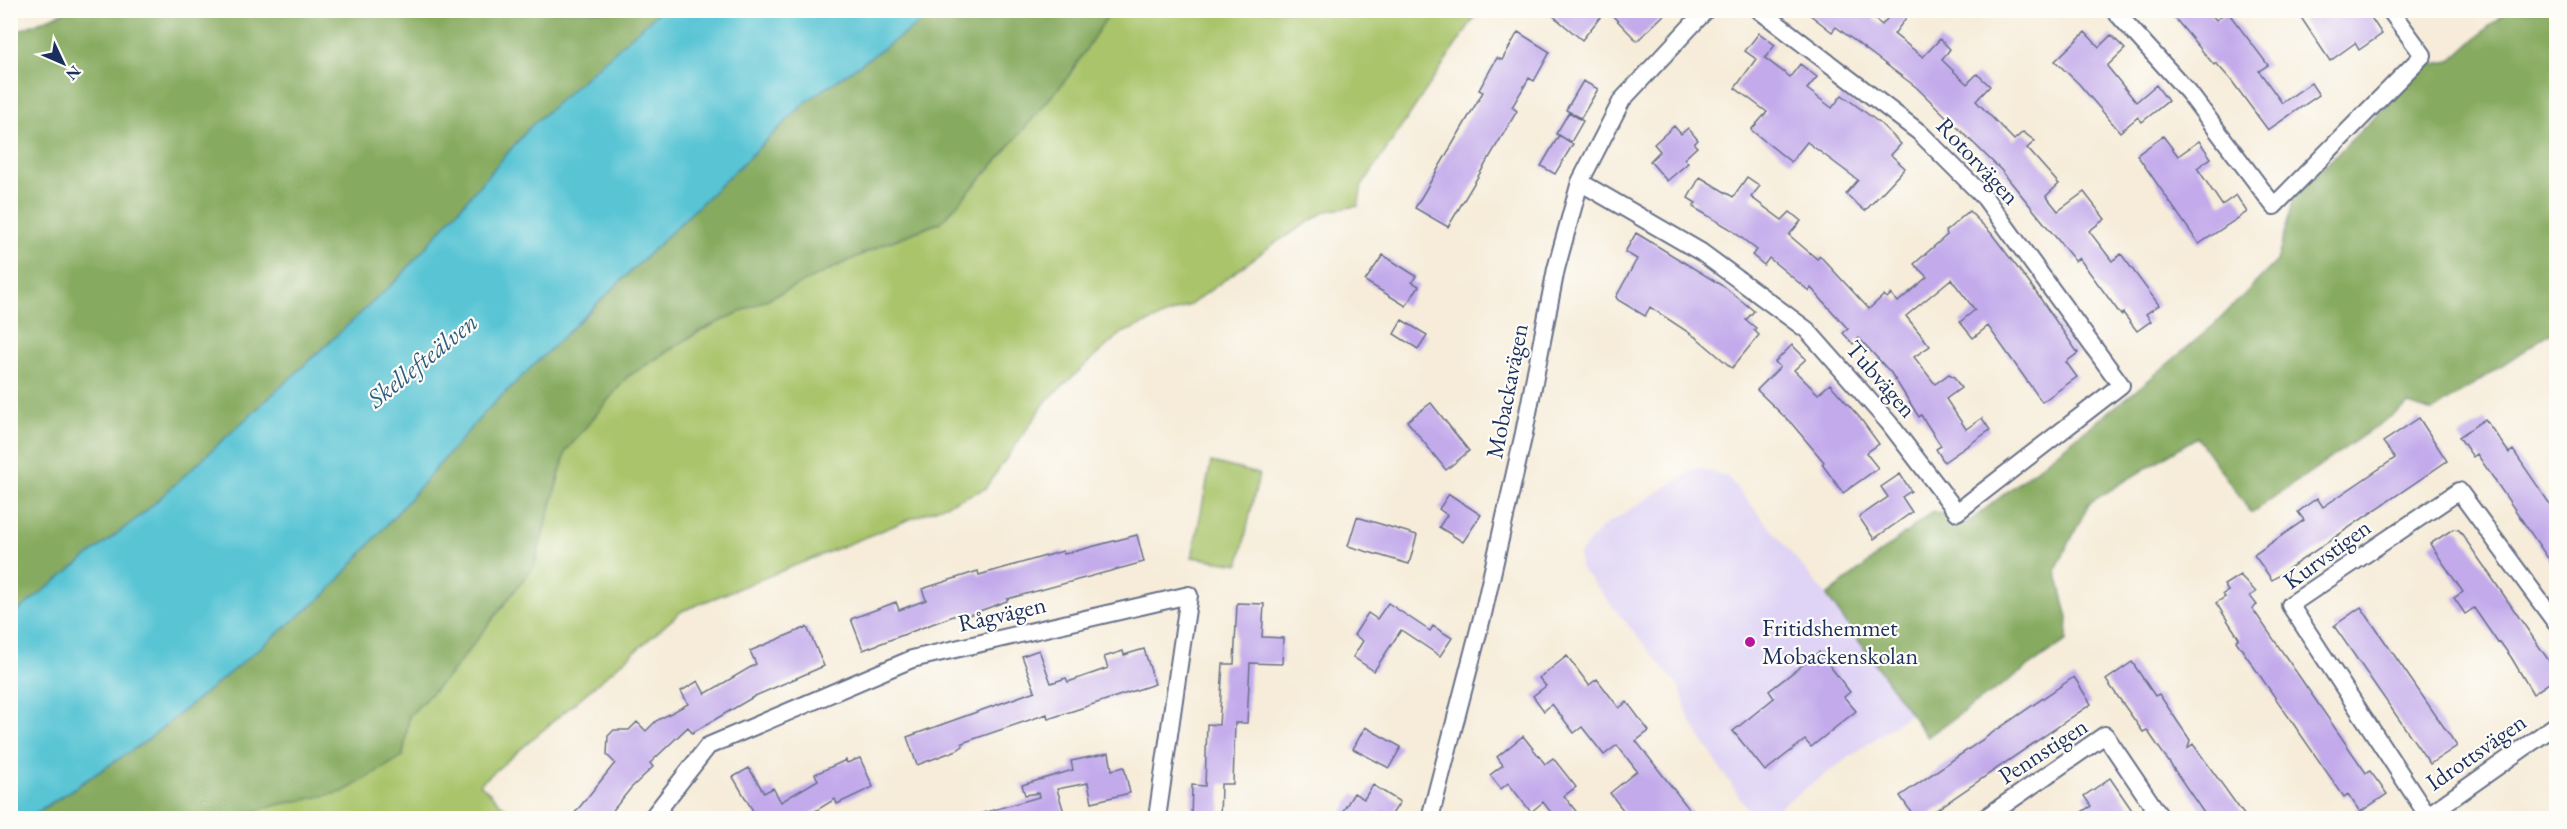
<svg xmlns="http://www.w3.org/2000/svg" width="2567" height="829" font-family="'EB Garamond',serif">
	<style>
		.built { fill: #dfd4f5 }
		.green { fill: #a9c46a; stroke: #627a64; stroke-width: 1.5 }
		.forest { fill: #86aa5e; stroke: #506c5e; stroke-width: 1.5 }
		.water { fill: #59c4d4; stroke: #3a7a99; stroke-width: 1.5 }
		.building { fill: #c3aaeb }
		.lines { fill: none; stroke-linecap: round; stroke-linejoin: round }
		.minor-casing { stroke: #687189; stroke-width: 20 }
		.minor { stroke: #fff; stroke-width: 16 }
		.poi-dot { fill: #b5179e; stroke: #fdfcf7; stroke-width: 2 }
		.labels { text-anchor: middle; stroke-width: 4.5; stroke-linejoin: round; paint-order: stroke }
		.street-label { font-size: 24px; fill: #1b2f5e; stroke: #fdfcf7 }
		.poi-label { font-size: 24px; fill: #1b2f5e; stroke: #fdfcf7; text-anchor: start }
		.water-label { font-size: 26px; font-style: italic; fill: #2e5c81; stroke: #fdfcf7 }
	</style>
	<rect width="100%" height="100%" fill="#fdfcf7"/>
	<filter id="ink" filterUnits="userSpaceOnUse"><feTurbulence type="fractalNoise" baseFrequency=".0167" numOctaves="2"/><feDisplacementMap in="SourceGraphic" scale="12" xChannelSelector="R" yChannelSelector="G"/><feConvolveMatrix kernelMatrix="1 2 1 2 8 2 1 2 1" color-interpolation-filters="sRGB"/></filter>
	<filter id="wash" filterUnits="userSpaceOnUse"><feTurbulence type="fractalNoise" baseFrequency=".008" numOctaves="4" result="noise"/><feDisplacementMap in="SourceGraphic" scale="24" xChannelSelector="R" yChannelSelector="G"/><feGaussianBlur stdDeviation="1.35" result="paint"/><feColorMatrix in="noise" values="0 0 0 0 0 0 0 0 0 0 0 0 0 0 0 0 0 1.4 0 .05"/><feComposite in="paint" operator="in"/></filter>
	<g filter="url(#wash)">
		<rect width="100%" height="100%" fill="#f6ecd9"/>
		<!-- built -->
		<path class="built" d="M1698,467L1728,477L1827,596L1910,714L1764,818H1753L1690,721L1679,687L1580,567L1579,554L1602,527Z"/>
		<!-- green -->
		<path class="green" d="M1474,10L1478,12L1362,186L1358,206L1326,211L1275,243L1190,305L1120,334L1047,400L985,489L682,611L480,784L506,809L498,818H230L277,805L403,756L409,716L451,673L534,566L566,451L627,377L700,331L884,244L941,222L1111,11Z
			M1211,462L1259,474L1239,564L1192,557Z"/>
		<!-- forest -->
		<path class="forest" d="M69,10L661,11L531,126L399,278L145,512L11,616L10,34Z
			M937,11H1111L1068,77L996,162L941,222L884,244L700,331L627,377L566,451L534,566L451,673L409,716L403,756L343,792L277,805L230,818H29L146,741L327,593L486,411L807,101Z
			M2506,11H2556V329L2432,412L2409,404L2251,513L2197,437L2089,503L2056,570L2068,618L2067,640L1927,737L1827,596L1933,511L1966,524L2139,388L2215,324L2277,261L2294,197L2427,65L2451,61Z"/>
		<!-- water -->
		<path class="water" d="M661,10L937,11L807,101L486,411L327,593L146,741L28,818H11V616L145,512L399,278L531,126Z"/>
		<g id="blocks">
			<!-- building -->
			<path class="building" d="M1546,10H1606L1582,40Z
				M1607,10H1669L1637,41Z
				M1804,10H1863L1882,25L1894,10H1897L1906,18L1894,34L1923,57L1940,39L1950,49L1942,60L1967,84L1977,74L1990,86L1976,101L2014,140L2023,132L2035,141L2027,148L2059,184L2046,196L2058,211L2084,192L2105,219L2089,231L2112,261L2121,254L2159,305L2146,314L2151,321L2137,331L2123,313L2121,315L2079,258L2075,261L2001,170L1916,87L1836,27L1832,32Z
				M2168,10H2208L2216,20L2227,11L2268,65L2259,71L2282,103L2311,83L2319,95L2268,130L2231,80L2216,63L2214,65Z
				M2296,10H2366L2382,34L2359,50L2355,43L2330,61Z
				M1518,32L1550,52L1534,81L1529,78L1512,107L1517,111L1448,227L1415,208L1483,92L1479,90L1497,58L1502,60Z
				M2085,32L2099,47L2111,35L2125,49L2107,66L2136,102L2156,85L2168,101L2142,122L2138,117L2120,132L2079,84L2055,61Z
				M1759,33L1775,45L1765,58L1790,77L1800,64L1817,77L1807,89L1832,108L1842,95L1881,124L1901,144L1891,155L1905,168L1865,211L1846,194L1858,180L1807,142L1791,162L1751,130L1767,112L1735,88L1756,59L1745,51Z
				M1583,81L1598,89L1581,118L1566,110Z
				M1569,112L1583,121L1571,142L1556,134Z
				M1674,126L1681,134L1688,128L1698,140L1694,144L1697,147L1684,159L1688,163L1667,181L1650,161L1660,151L1654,144Z
				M1559,135L1573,144L1555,174L1541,166Z
				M2163,136L2178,156L2199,141L2211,158L2197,168L2222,205L2236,195L2247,212L2199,244L2137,155Z
				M1700,177L1733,197L1747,177L1760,186L1751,197L1782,220L1790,212L1801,221L1789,235L1817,259L1820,256L1869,309L1884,295L1887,298L1891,294L1898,302L1927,277L1914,264L1947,235L1946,231L1969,211L1991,233L2033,288L2078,353L2066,362L2077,377L2042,402L1988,326L1973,338L1960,322L1975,310L1951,279L1906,316L1930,346L1914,357L1935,384L1949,374L1954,377L1961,388L1946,399L1966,429L1982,418L1990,430L1944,462L1936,449L1941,446L1921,415L1919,417L1891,373L1859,338L1853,344L1843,333L1848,329L1811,288L1809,291L1769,258L1764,265L1752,255L1757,250L1729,228L1693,207L1696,203L1688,198Z
				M1636,233L1726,288L1754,311L1746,320L1756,328L1754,330L1759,335L1732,368L1697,338L1650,307L1645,316L1618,300L1616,297L1637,259L1625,252Z
				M1383,255L1416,276L1412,282L1419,286L1406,306L1365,281Z
				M1402,320L1427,335L1418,349L1394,334Z
				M1792,345L1806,359L1794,370L1818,394L1830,384L1860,418L1879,444L1866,453L1878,468L1843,493L1822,464L1824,462L1792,424L1757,390L1780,367L1775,362Z
				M1431,403L1469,451L1446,470L1407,421Z
				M2419,418L2447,461L2272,580L2254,555L2304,520L2298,512L2317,498L2323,507L2395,458L2383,442Z
				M2485,419L2509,453L2513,450L2556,513V570L2477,454L2473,457L2459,437Z
				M1900,474L1911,491L1902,497L1912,512L1874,539L1859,517L1888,497L1881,487Z
				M1449,494L1481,515L1463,542L1439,527L1447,515L1439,509Z
				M1357,517L1417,535L1409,564L1348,546Z
				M2453,529L2459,530L2556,671V678L2533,694L2511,657L2500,642L2498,643L2474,608L2465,614L2454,598L2463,592L2430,544Z
				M1137,535L1144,562L1007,599V601L966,616L964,612L863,650L851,619L896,602L899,610L926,600L922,589L978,571L979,575L1063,551L1064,554Z
				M2240,575L2256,592L2250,596L2257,605L2252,608L2366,773L2370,771L2387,794L2360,812L2348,794L2344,797L2236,641L2239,638L2216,603L2225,597L2223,594L2228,591L2224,585Z
				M1237,603L1264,604L1262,637L1283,638L1282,664L1250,663L1247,723H1235L1233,784H1221L1220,819H1191L1192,785L1205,786L1207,724L1219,725L1223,664H1234Z
				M1388,603L1430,631L1433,626L1452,638L1440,656L1401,630L1374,671L1353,657L1363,641L1354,635L1368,613L1377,619Z
				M2361,607L2457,746L2430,764L2334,626Z
				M807,627L824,666L755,696L692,733L688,727L650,763L653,767L631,788L606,819H570L615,763L607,755L608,736L614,730H629L637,722L646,731L656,721L688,704L681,691L698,681L705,694L756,664L750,651Z
				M1144,649L1155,684L1048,719L1047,714L962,743L963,746L957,750L917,765L907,737L1035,691L1022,656L1039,650L1051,683L1066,678L1068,682L1108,668L1104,657L1123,651L1124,655Z
				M1819,652L1850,692L1844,697L1856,711L1811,747L1805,740L1765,771L1733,731L1774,698L1769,691Z
				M1567,656L1589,685L1597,679L1619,708L1627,702L1649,731L1636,741L1697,819H1630L1610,793L1637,771L1617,745L1604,755L1582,727L1574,733L1552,704L1544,711L1533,696L1546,686L1539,678Z
				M2132,662L2155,696L2159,694L2190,740L2188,748L2193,744L2247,819H2208L2147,730L2143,732L2106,680Z
				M2074,677L2091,704L1923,819H1916L1900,796Z
				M1365,727L1401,747L1389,768L1353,749Z
				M1523,736L1545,764L1553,758L1576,787L1564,796L1582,819H1556L1543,802L1531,812L1508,783L1501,789L1490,775L1503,765L1497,757Z
				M1109,753L1112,770L1124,767L1130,793L1092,802L1088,783L1057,789L1066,819H980L979,814L1039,797L1038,793L1025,795L1022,785L1073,770L1071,761Z
				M860,758L873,787L837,804L835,799L802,819H752L756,816L733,777L749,768L764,793L773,788L781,802L818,780L815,774L846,760L847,763Z
				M2110,778L2138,819H2071L2091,806L2084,796Z
				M1373,785L1400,802L1389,819L1376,812L1371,819H1338L1354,793L1364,799Z"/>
		</g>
	</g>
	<g filter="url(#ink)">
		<use href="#blocks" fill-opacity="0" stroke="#687189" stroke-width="1.5"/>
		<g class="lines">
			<defs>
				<path id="minor" d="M2114,10L2189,93L2274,206L2423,55L2390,10
					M1580,182L1701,252L1807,330L1889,423L1957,512L2121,385L1985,198L1919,132L1759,10
					M2428,816L2290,605L2459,491L2556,623
					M652,818L708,746L912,659L1189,595L1157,818
					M1430,818L1483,614L1524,433L1556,269L1580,182L1622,100L1706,10
					M1985,818L2105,735L2161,818
					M2424,818L2556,725"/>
			</defs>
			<!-- minor casing -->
			<use href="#minor" class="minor-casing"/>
			<!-- minor -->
			<use href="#minor" class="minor"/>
		</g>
	</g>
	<!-- markers -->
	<circle class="poi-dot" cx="1750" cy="642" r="6"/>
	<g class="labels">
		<!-- street labels -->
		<g class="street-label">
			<text transform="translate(1978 161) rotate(47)" y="8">Rotorvägen</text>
			<text transform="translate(1881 379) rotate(49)" y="8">Tubvägen</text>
			<text transform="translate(1507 391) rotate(-79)" y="8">Mobackavägen</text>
			<text transform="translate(2327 554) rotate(-36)" y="8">Kurvstigen</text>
			<text transform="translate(1002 614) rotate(-13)" y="8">Rågvägen</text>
			<text transform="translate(2043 751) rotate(-33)" y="8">Pennstigen</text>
			<text transform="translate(2476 752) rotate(-35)" y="8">Idrottsvägen</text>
		</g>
		<!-- poi labels -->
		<g class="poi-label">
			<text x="1762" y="636">Fritidshemmet<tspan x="1762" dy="28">Mobackenskolan</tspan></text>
		</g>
		<!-- water labels -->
		<g class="water-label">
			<text transform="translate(422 360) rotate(-39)" y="9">Skellefteälven</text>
		</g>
	</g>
	<!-- margin -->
	<rect width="2567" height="829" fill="none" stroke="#fdfcf7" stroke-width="36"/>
	<!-- north arrow -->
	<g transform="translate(63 63) rotate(134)" stroke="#fdfcf7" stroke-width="4.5" paint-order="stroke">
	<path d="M0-4.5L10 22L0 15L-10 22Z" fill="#1b2f5e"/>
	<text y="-9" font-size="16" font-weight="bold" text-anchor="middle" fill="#1b2f5e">N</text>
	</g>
</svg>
